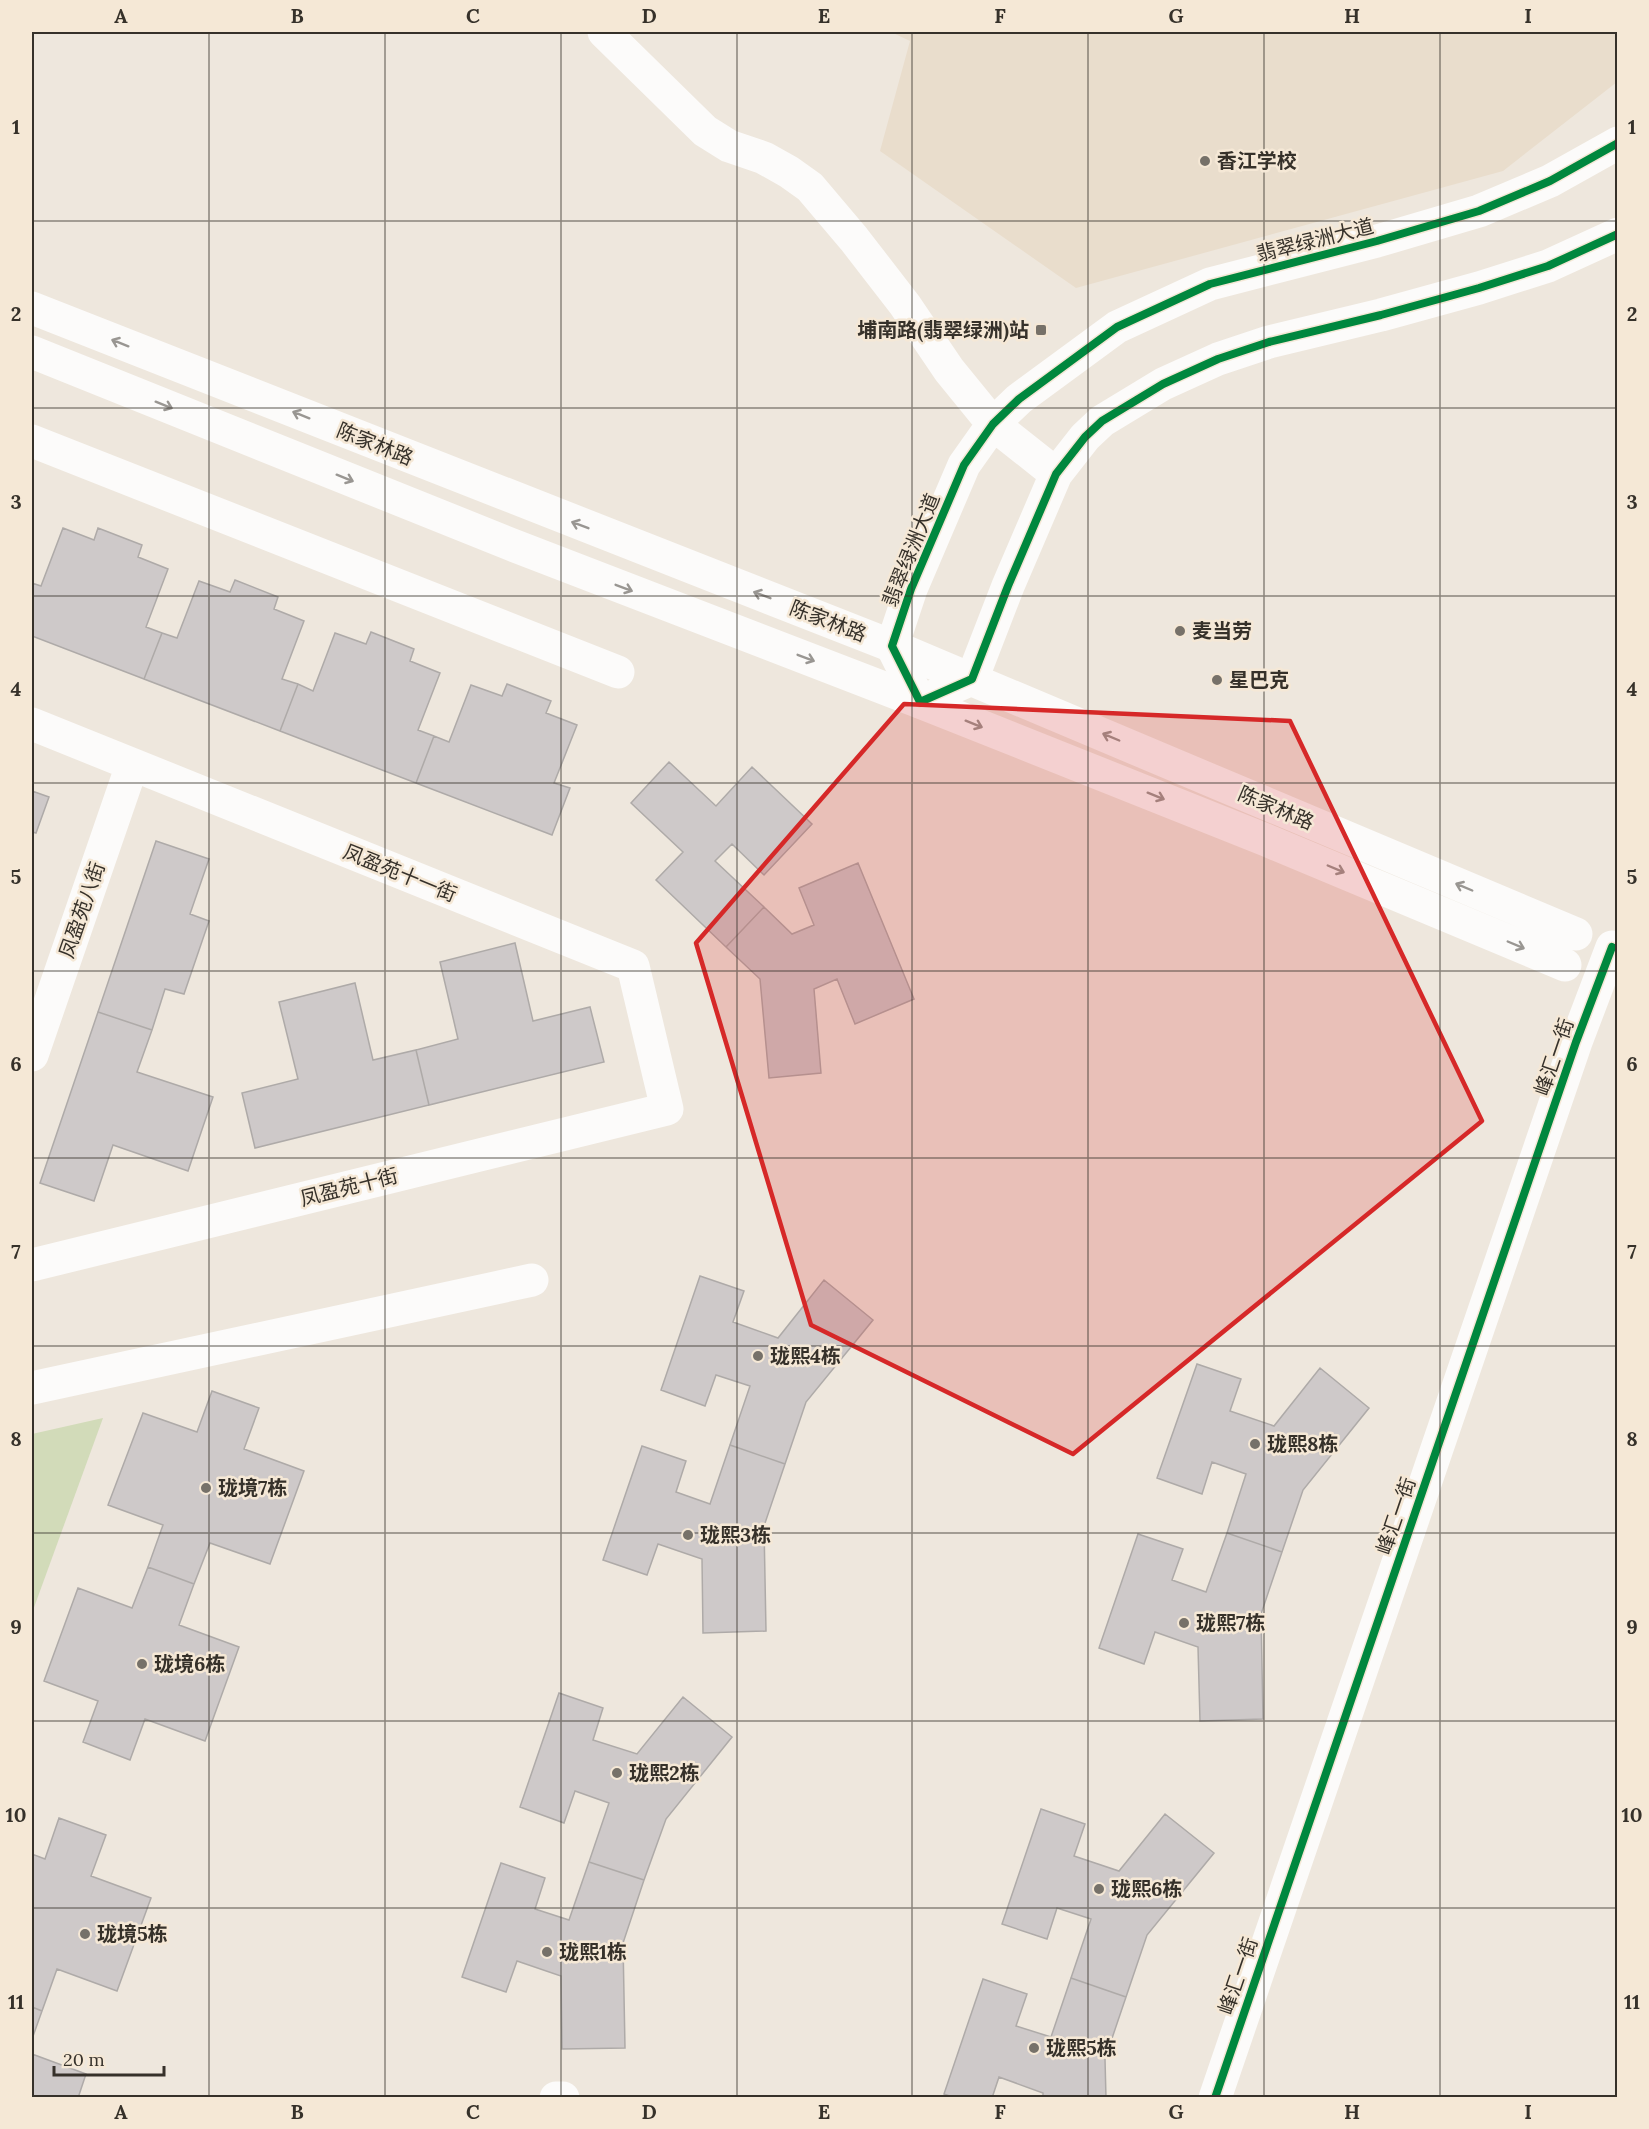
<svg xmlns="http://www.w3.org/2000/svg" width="1649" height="2129" font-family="Lora,'Noto Sans SC',serif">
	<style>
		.built { fill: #e9ddcc }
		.green { fill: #d2dbb9 }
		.building { fill: #cec9c9; stroke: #aeaaa8; stroke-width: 1.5 }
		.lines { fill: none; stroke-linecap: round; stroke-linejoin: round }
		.minor { stroke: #fcfbfa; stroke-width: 33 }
		.major { stroke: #fcfbfa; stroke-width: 33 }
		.cycleway-casing { stroke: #f5e8d6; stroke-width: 11 }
		.cycleway { stroke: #00873e; stroke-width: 8 }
		.oneway { stroke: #999692 }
		.marked { fill: #d62828; fill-opacity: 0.2; stroke: #d62828; stroke-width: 4.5; stroke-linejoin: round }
		.grid { fill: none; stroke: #36312a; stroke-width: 1.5; stroke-opacity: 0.55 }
		.poi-dot { fill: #767169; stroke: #f5e8d6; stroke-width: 2 }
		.labels { text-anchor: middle; stroke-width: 5; stroke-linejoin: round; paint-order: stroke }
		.poi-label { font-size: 20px; font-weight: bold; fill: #36312a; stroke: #f5e8d6; text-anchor: start }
		.street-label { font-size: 20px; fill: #36312a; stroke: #f5e8d6 }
		.neatline { fill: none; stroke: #36312a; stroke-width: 2 }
		.grid-label { font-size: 20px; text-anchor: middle; font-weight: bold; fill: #36312a }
	</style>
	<rect width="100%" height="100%" fill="#eee7dd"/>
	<!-- built -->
	<path class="built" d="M891,32H1617V82L1503,171L1076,288L880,151L910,41Z"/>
	<!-- green -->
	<path class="green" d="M103,1418L32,1613V1434Z"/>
	<!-- building -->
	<path class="building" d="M63,528L94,540L98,528L142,545L138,557L168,569L146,627L162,633L144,679L32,636V583L41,586Z
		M235,580L278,597L274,609L304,621L282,679L298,684L280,731L144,679L162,633L177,638L199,581L230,592Z
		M371,632L414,649L410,661L440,673L418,730L434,736L416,783L280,731L298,684L313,691L335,633L366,644Z
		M507,684L551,701L546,713L577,725L554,783L570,788L552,835L416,783L434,736L449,742L471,685L502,696Z
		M669,762L716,806L752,767L812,824L764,875L732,844L715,861L764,907L726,947L656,880L683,852L631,803Z
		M32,791L49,797L36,833L32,832Z
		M156,841L209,859L190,914L209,921L184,994L165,989L152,1030L98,1012Z
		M858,863L914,999L855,1024L837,979L814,989L821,1073L769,1078L760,979L726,947L764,907L792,934L814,925L799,888Z
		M515,943L533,1021L590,1007L604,1062L429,1105L416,1050L458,1039L440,962Z
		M355,983L373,1060L416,1050L429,1105L255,1148L242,1093L298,1079L279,1002Z
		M98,1012L152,1030L137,1072L213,1097L188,1171L113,1145L94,1201L40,1183Z
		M700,1276L744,1291L733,1322L778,1338L824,1280L873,1320L806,1402L785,1464L730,1445L750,1386L716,1375L705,1406L661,1390Z
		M1197,1364L1241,1379L1230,1411L1274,1426L1320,1368L1369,1408L1303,1490L1282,1552L1227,1533L1246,1474L1212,1462L1202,1494L1157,1478Z
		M212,1391L259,1408L244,1449L304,1471L270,1564L210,1543L194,1584L148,1567L163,1525L108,1505L143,1413L197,1432Z
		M730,1445L785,1464L764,1526L766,1631L703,1633L702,1559L658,1544L647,1575L603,1560L642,1446L686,1461L676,1492L710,1504Z
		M1227,1533L1282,1552L1261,1614L1263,1719L1200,1721L1198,1647L1155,1632L1144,1664L1099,1648L1138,1534L1183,1549L1172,1580L1206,1592Z
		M148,1567L194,1584L179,1625L239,1647L205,1741L145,1719L130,1760L83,1742L98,1701L44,1681L78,1588L132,1608Z
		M559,1693L603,1708L593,1740L637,1754L683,1697L732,1737L666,1819L644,1880L589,1862L609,1803L575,1791L564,1823L520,1807Z
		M1041,1809L1085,1824L1074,1856L1119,1871L1165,1814L1214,1853L1147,1935L1126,1997L1071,1978L1091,1919L1057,1908L1047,1939L1002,1924Z
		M59,1818L106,1835L91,1876L151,1898L117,1991L57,1969L42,2011L32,2007V1854L45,1859Z
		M589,1862L644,1880L623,1943L625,2048L562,2049L561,1976L517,1961L506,1992L462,1977L501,1863L545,1878L535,1909L569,1920Z
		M1071,1978L1126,1997L1105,2059L1106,2098H1043V2093L999,2077L992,2098H955L944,2094L983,1979L1027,1994L1016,2026L1051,2037Z
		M32,2007L42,2011L32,2039Z
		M32,2054L86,2074L78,2098H32Z"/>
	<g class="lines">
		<!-- minor -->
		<path class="minor" d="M604,32L705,131L729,146L764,158L789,172L810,187L854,239L905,305L949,370L993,424L1056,474
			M1618,143L1550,181L1479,211L1377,241L1210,284L1117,327L1019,399L993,424L964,465L911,589L892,646L920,702L972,679L1008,586L1056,474L1085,437L1102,421L1163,384L1218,359L1269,342L1381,315L1479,288L1548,266L1618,234
			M32,441L618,672
			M32,724L633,966L667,1109L32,1265
			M32,1055L132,765
			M32,1388L532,1280
			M556,2098H563
			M1215,2098L1576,1042L1612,947"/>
		<!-- major -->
		<path class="major" d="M32,308L892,646L1576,934
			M32,352L510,544L920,702L1266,840L1565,965"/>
		<defs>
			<path id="cycleway" d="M1618,143L1550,181L1479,211L1377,241L1210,284L1117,327L1019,399L993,424L964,465L911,589L892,646L920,702L972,679L1008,586L1056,474L1085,437L1102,421L1163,384L1218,359L1269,342L1381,315L1479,288L1548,266L1618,234
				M1215,2098L1576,1042L1612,947"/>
		</defs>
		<!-- cycleway casing -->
		<use href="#cycleway" class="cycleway-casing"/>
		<!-- cycleway -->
		<use href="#cycleway" class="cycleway"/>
	</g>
	<!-- one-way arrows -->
	<defs><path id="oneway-shaft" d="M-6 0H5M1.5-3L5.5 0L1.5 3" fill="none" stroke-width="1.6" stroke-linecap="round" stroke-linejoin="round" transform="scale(1.5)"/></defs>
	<g class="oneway">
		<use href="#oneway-shaft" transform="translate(120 343) rotate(-158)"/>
		<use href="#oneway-shaft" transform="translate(164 405) rotate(22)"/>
		<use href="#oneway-shaft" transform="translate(301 415) rotate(-158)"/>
		<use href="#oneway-shaft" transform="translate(345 478) rotate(22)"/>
		<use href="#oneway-shaft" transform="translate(580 525) rotate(-159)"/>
		<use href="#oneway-shaft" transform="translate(624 588) rotate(21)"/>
		<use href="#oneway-shaft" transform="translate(762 595) rotate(-159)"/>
		<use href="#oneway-shaft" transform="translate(806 658) rotate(21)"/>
		<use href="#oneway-shaft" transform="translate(974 724) rotate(22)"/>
		<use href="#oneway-shaft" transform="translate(1111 737) rotate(-157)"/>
		<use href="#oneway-shaft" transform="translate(1156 796) rotate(22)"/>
		<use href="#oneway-shaft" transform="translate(1336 869) rotate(23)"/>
		<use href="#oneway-shaft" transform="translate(1464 887) rotate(-157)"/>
		<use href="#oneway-shaft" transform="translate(1516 945) rotate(23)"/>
	</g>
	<!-- marked area -->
	<path class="marked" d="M904,704L1290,721L1482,1121L1073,1454L811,1325L696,943Z"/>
	<!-- grid -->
	<path class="grid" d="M209,32V2098M385,32V2098M561,32V2098M737,32V2098M912,32V2098M1088,32V2098M1264,32V2098M1440,32V2098M32,221H1618M32,408H1618M32,596H1618M32,783H1618M32,971H1618M32,1158H1618M32,1346H1618M32,1533H1618M32,1721H1618M32,1908H1618"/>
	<!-- markers -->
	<g class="poi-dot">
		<circle cx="1205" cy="161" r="6"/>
		<rect x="1035" y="324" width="12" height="12" rx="3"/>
		<circle cx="1180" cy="631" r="6"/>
		<circle cx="1217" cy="680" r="6"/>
		<circle cx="758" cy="1356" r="6"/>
		<circle cx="1255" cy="1444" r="6"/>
		<circle cx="206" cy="1488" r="6"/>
		<circle cx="688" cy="1535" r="6"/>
		<circle cx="1184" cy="1623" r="6"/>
		<circle cx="142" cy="1664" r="6"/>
		<circle cx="617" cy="1773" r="6"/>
		<circle cx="1099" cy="1889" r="6"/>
		<circle cx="85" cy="1934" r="6"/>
		<circle cx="547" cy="1952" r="6"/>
		<circle cx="1034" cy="2048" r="6"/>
	</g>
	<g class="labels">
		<!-- poi labels -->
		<g class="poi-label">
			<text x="1217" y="168">香江学校</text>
			<text x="1029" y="337" text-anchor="end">埔南路(翡翠绿洲)站</text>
			<text x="1192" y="638">麦当劳</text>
			<text x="1229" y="687">星巴克</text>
			<text x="770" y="1363">珑熙4栋</text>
			<text x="1267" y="1451">珑熙8栋</text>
			<text x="218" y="1495">珑境7栋</text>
			<text x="700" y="1542">珑熙3栋</text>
			<text x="1196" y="1630">珑熙7栋</text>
			<text x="154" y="1671">珑境6栋</text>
			<text x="629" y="1780">珑熙2栋</text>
			<text x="1111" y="1896">珑熙6栋</text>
			<text x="97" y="1941">珑境5栋</text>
			<text x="559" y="1959">珑熙1栋</text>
			<text x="1046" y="2055">珑熙5栋</text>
		</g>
		<!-- street labels -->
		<g class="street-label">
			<text transform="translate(1315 240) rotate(-14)" y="7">翡翠绿洲大道</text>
			<text transform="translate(375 444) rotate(22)" y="7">陈家林路</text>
			<text transform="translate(911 550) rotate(-68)" y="7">翡翠绿洲大道</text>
			<text transform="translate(828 621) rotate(21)" y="7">陈家林路</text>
			<text transform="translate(1276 808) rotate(23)" y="7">陈家林路</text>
			<text transform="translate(400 873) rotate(22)" y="7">凤盈苑十一街</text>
			<text transform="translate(82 910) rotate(-71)" y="7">凤盈苑八街</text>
			<text transform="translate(1554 1057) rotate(-71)" y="7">峰汇一街</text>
			<text transform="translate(349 1187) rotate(-14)" y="7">凤盈苑十街</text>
			<text transform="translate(1396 1516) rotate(-71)" y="7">峰汇一街</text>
			<text transform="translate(1238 1976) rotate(-71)" y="7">峰汇一街</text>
		</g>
	</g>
	<!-- border -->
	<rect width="1649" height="2129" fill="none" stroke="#f5e8d6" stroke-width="66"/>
	<!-- scale -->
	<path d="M54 2066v9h110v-9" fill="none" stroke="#36312a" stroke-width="3"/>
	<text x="63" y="2066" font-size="18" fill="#36312a" stroke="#f5e8d6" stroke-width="4.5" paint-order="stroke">20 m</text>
	<rect x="33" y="33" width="1583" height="2063" class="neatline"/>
	<g class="grid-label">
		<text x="121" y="23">A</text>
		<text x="297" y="23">B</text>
		<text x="473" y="23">C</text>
		<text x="649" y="23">D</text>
		<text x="824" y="23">E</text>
		<text x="1000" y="23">F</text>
		<text x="1176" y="23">G</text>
		<text x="1352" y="23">H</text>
		<text x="1528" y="23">I</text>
		<text x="16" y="134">1</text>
		<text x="1632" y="134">1</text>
		<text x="16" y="321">2</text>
		<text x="1632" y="321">2</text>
		<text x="16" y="509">3</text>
		<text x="1632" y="509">3</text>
		<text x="16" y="696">4</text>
		<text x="1632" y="696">4</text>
		<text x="16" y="884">5</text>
		<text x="1632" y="884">5</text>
		<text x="16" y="1071">6</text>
		<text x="1632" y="1071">6</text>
		<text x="16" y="1259">7</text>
		<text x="1632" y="1259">7</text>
		<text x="16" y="1446">8</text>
		<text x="1632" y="1446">8</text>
		<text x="16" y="1634">9</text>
		<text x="1632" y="1634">9</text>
		<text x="16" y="1822">10</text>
		<text x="1632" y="1822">10</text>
		<text x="16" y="2009">11</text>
		<text x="1632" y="2009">11</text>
		<text x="121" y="2119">A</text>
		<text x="297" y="2119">B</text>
		<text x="473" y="2119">C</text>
		<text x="649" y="2119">D</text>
		<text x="824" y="2119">E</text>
		<text x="1000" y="2119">F</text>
		<text x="1176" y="2119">G</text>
		<text x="1352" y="2119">H</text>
		<text x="1528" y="2119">I</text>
	</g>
</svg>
